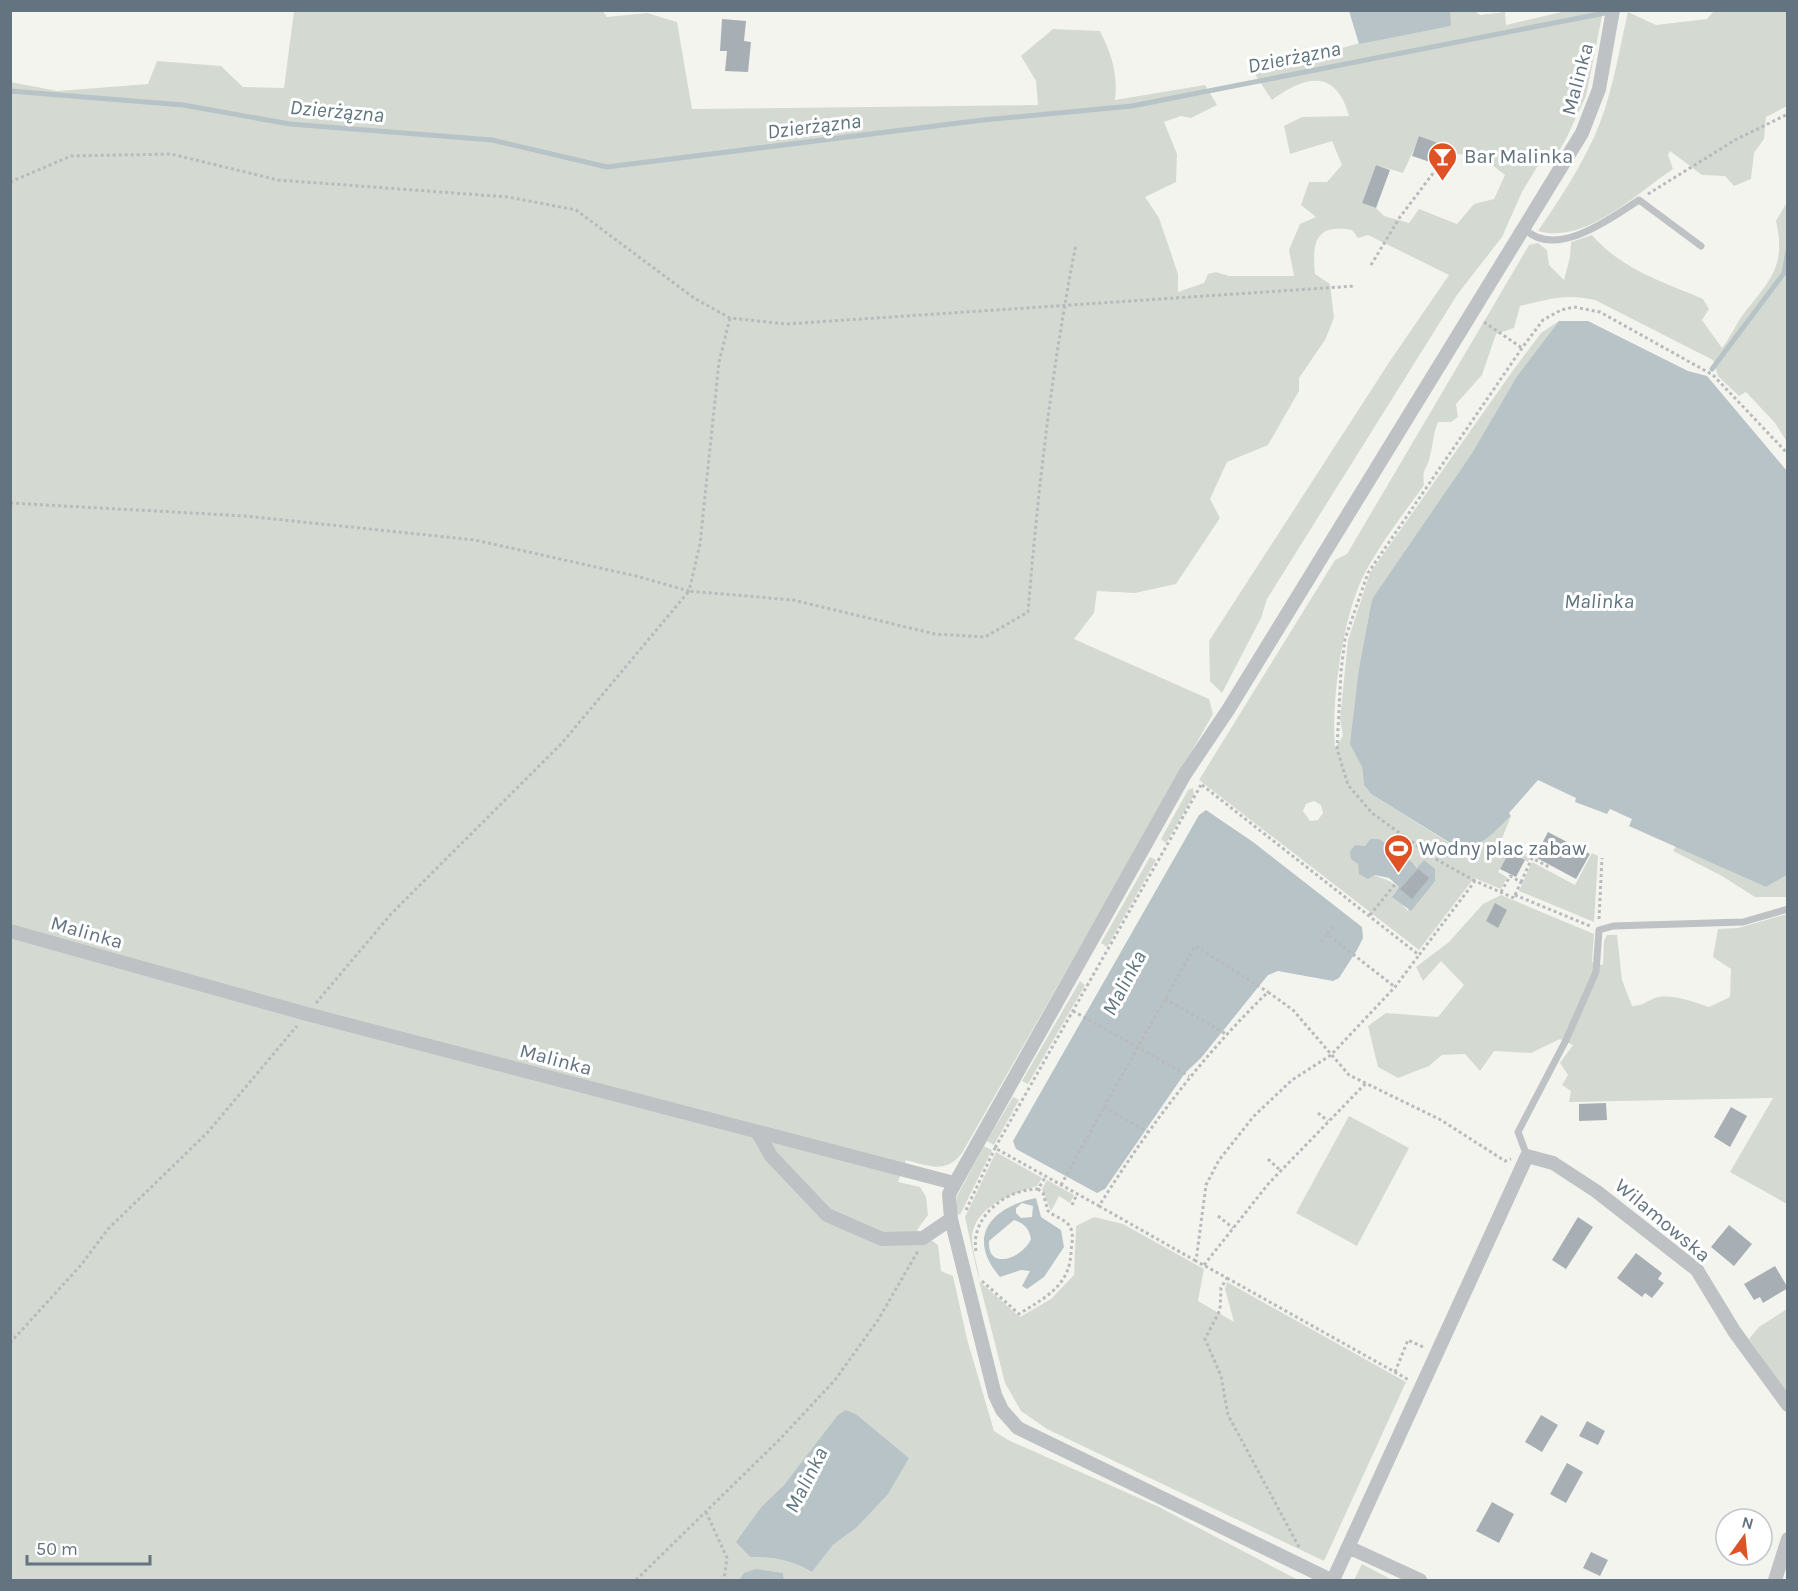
<svg xmlns="http://www.w3.org/2000/svg" width="1798" height="1591" font-family="Karla,sans-serif">
	<style>
		.green { fill: #d4dad1; fill-rule: evenodd }
		.water { fill: #b7c3c7; fill-rule: evenodd }
		.lines { fill: none; stroke-linecap: round; stroke-linejoin: round }
		.stream { stroke: #b7c3c7; stroke-width: 5 }
		.building { fill: #a7afb4 }
		.path { stroke: #b8babc; stroke-width: 3; stroke-dasharray: 3 3; stroke-linecap: butt }
		.service { stroke: #bec2c5; stroke-width: 7 }
		.minor { stroke: #bec2c5; stroke-width: 14 }
		.labels { text-anchor: middle; stroke-width: 6; stroke-linejoin: round; paint-order: stroke }
		.street-label { font-size: 20px; fill: #637380; stroke: #fff }
		.poi-label { font-size: 20px; fill: #637380; stroke: #fff; text-anchor: start }
		.water-label { font-size: 21px; font-style: italic; fill: #5f757e; stroke: #fff }
	</style>
	<rect width="100%" height="100%" fill="#f4f4ef"/>
	<!-- green -->
	<path class="green" d="M602,10L607,17L647,13L677,22L692,109L1038,105L1036,81L1021,56L1053,29L1100,31C1112,55 1118,74 1115,100L1205,85L1217,105L1191,118L1181,116L1164,122L1177,154L1176,182L1145,197L1159,218L1178,274V292L1204,283L1208,274L1216,272L1229,276H1294L1289,250L1300,224L1316,217L1301,205L1309,182H1327L1342,165L1332,141L1290,154L1284,126L1302,117L1349,116C1336,69 1306,75 1272,100L1254,73L1356,44L1450,26V11H1475L1480,15L1505,12L1506,25L1566,11H1603L1586,96L1566,139L1556,156L1537,167L1522,192L1502,237L1457,295L1267,599L1261,618L1222,693L1210,681L1209,641L1390,361L1449,275L1368,235L1358,238L1352,230C1315,224 1312,242 1315,274L1330,284L1334,318L1325,340L1299,378V391L1268,445L1227,462L1210,499L1220,518L1176,584L1135,593L1097,591L1094,613L1074,639L1209,699L1213,714L962,1153C946,1174 929,1166 906,1160L898,1182L920,1187L926,1197L928,1215L917,1230L938,1245L941,1271L953,1276L967,1339L994,1431L1008,1440L1157,1506L1298,1580H784L783,1573H744L739,1580H11L10,82L58,91L148,84L157,61L221,66L243,87L284,88L294,11ZM1420,136L1458,154L1481,156L1505,175L1494,199L1474,204L1457,224L1419,209L1409,223L1384,216L1376,208L1362,203L1376,165L1403,173ZM846,1410L856,1414L909,1458L856,1528L833,1545L812,1572C791,1560 774,1557 750,1557L737,1542L762,1506L784,1485Z
		M1715,10L1787,11V106L1766,117L1764,139L1754,153L1751,179L1734,186L1725,176L1702,175L1670,151L1668,155L1673,169C1637,193 1585,245 1538,231C1565,192 1594,147 1607,102C1616,72 1621,42 1628,12L1656,25L1707,19Z
		M1787,202V442L1775,423L1746,392L1739,396L1718,376L1713,360L1595,300C1565,293 1549,299 1520,306L1514,328L1496,334L1482,375L1456,404L1458,417L1451,422H1438C1433,434 1433,445 1430,456C1427,471 1422,466 1424,485C1405,512 1383,540 1367,569C1343,611 1331,700 1335,748L1343,736L1340,719L1348,640L1370,573L1514,369L1541,333L1559,321L1517,376L1472,453L1372,599L1359,668L1351,744L1362,767L1364,785L1371,794L1451,844L1477,845L1511,816L1501,841L1531,855L1528,862L1509,852L1498,872L1507,877L1501,889L1474,878L1419,950L1199,780L1335,560L1347,554L1529,245L1538,243L1547,250L1549,265L1564,280L1570,257L1571,242L1592,235C1622,270 1662,281 1703,299L1709,309L1702,320L1722,348C1730,338 1735,326 1742,316C1768,282 1787,268 1776,221ZM1314,801L1321,805L1323,813L1318,820L1310,821L1303,811L1306,804ZM1370,839L1389,846L1418,868L1424,860L1408,911L1393,895L1399,887C1388,878 1372,877 1360,867C1357,864 1353,856 1350,851L1355,845L1365,846Z
		M1193,788L1194,795L1166,843L1161,839L1188,790Z
		M1676,846L1766,887L1787,875V897H1755L1722,876L1673,851Z
		M1592,853L1598,856L1594,922L1519,891L1532,862L1575,885Z
		M1150,857L1156,860L1107,947L1101,943Z
		M1501,895L1594,934L1592,962L1603,965L1604,941L1607,935H1617L1622,980L1632,1006C1646,1005 1644,1002 1655,998C1670,993 1695,1002 1709,1007L1730,997L1731,969L1713,957L1718,929L1738,928L1787,914V1204L1730,1172L1773,1098L1569,1102L1571,1091L1562,1085L1568,1075L1560,1063L1573,1045L1560,1039L1531,1053L1494,1051L1480,1071L1465,1054L1442,1055L1429,1066L1398,1078L1378,1067L1368,1026L1386,1013L1438,1017L1464,985L1441,961L1423,981L1416,967L1449,942L1483,904Z
		M1080,981L1085,985L1028,1084L1022,1081Z
		M1013,1097L1019,1100L994,1145L987,1141Z
		M1349,1116L1409,1148L1357,1246L1296,1213Z
		M984,1146L992,1150L960,1215L957,1213V1196Z
		M996,1152L1042,1178L1037,1186C1012,1194 973,1206 972,1239C972,1252 979,1267 979,1280L965,1217Z
		M1047,1180L1074,1195L1070,1203L1059,1196L1051,1211L1042,1189Z
		M1094,1217L1123,1224L1204,1269L1198,1301L1234,1322L1225,1289L1227,1282L1406,1382L1324,1561L1047,1429L1021,1411L1005,1383L979,1281L1020,1317L1051,1299L1074,1275L1076,1226Z
		M1787,1309V1393L1749,1339L1759,1327Z
		M1362,1564L1392,1580H1354Z"/>
	<!-- water -->
	<path class="water" d="M1349,11H1450L1451,26L1359,44Z
		M1559,321H1588L1688,371L1707,376L1787,471V875L1766,887L1629,826L1632,819L1610,809L1607,814L1575,802L1576,798L1538,780L1509,813L1511,816C1494,831 1476,856 1452,844L1371,794L1364,785L1362,767L1350,744L1359,668L1372,599L1472,453L1517,376Z
		M1206,810L1253,842L1362,927L1363,938L1357,950L1339,978L1333,981L1278,971L1268,975L1201,1058L1185,1073L1105,1189L1097,1193L1016,1149L1013,1141L1199,815Z
		M1370,839H1379L1389,846L1396,845L1417,868L1424,860L1435,869V881L1411,911L1392,897L1399,887L1389,878L1375,875L1368,879L1359,874L1358,864L1351,859L1350,851L1355,845L1365,846Z
		M1036,1198L1041,1217L1061,1230L1064,1247L1044,1277L1027,1289L1022,1286L1030,1271L1021,1270L1000,1277C965,1236 992,1207 1036,1198ZM1022,1203L1033,1206L1032,1217L1021,1218L1016,1213V1208ZM1014,1220C1024,1223 1029,1228 1031,1239C1022,1259 987,1271 989,1241Z
		M846,1410L856,1414L909,1458L888,1494L856,1528L833,1545L812,1572C791,1560 774,1557 750,1557L736,1542L762,1506L784,1485L838,1415Z
		M756,1569L783,1573L784,1580H739L744,1573Z"/>
	<g class="lines">
		<!-- stream -->
		<path class="stream" d="M10,91L183,105L290,124L492,140L607,167L983,120L1132,106L1610,12
			M1712,369L1784,273L1788,251"/>
	</g>
	<!-- building -->
	<path class="building" d="M722,19L746,21L744,41L751,42L748,72L725,71L727,51H720Z
		M1419,136L1443,145L1436,164L1412,156Z
		M1376,165L1390,170L1376,208L1362,203Z
		M1548,832L1590,854L1576,879L1535,857Z
		M1509,852L1525,860L1516,877L1500,869Z
		M1418,869L1429,878L1412,899L1400,889Z
		M1495,903L1507,910L1498,928L1486,921Z
		M1606,1103L1607,1120L1579,1121V1104Z
		M1731,1107L1747,1116L1730,1147L1714,1137Z
		M1578,1217L1593,1227L1566,1269L1552,1260Z
		M1729,1225L1752,1244L1734,1266L1711,1247Z
		M1636,1253L1662,1273L1658,1279L1664,1283L1652,1298L1645,1293L1642,1297L1617,1278Z
		M1775,1266L1788,1288L1763,1303L1760,1297L1754,1300L1744,1284Z
		M1541,1415L1558,1425L1542,1452L1525,1442Z
		M1587,1421L1605,1431L1598,1445L1579,1436Z
		M1567,1463L1583,1472L1566,1503L1550,1494Z
		M1492,1502L1514,1514L1499,1543L1476,1531Z
		M1591,1552L1608,1560L1600,1576L1583,1568Z"/>
	<g class="lines">
		<!-- path -->
		<path class="path" d="M10,182L71,156L171,154L278,180L508,197L576,210L694,298L730,318L786,324L1355,286
			M1648,194L1735,140L1788,114
			M1371,265L1400,217L1434,172
			M1484,322L1522,348
			M10,503L245,516L475,540L636,576L689,591L700,544L719,362L730,318
			M1201,785L995,1148L1099,1206C1148,1128 1202,1056 1268,992L1293,1010L1349,1075L1441,1120L1505,1161L1511,1159
			M1202,785L1419,955L1475,881L1514,898L1515,895L1590,926
			M1787,828H1788
			M1475,881L1434,858L1372,813L1348,785L1337,749L1341,671L1345,639L1368,573L1522,348L1543,320L1561,310L1574,307L1600,312L1713,375L1788,454
			M1521,882L1532,858L1551,868
			M1501,892L1510,876L1521,882L1515,895
			M1370,915L1397,882
			M1599,919L1602,858
			M1333,927L1327,934L1395,987
			M1321,942L1327,934
			M1165,999L1226,1034
			M316,1003L391,914L562,743L689,591L793,600L935,634L985,637L1028,612C1038,489 1052,366 1076,244
			M1073,1011L1189,1076
			M1104,1107L1195,946L1268,992
			M1318,1113L1328,1121
			M1268,1159L1280,1170
			M1061,1185L1104,1107L1148,1132
			M1072,1205L1077,1194
			M1099,1206L1196,1261
			M966,1210L995,1148
			M1218,1216L1233,1228
			M976,1251C970,1218 1005,1189 1038,1189L1046,1176
			M1204,1265L1269,1183L1366,1083
			M1227,1278L1409,1380
			M982,1281L1019,1314C1046,1297 1071,1285 1071,1250C1072,1243 1074,1233 1070,1227C1066,1219 1054,1217 1048,1211L1043,1193L1038,1189
			M10,1343L81,1265L108,1229L207,1133L297,1026
			M1395,1372L1408,1340L1423,1347
			M706,1512L727,1558L724,1580
			M1299,1547L1228,1415L1221,1376L1205,1339L1220,1310L1221,1288L1227,1278L1196,1261L1206,1185L1219,1160L1254,1116L1292,1080L1331,1055L1395,987L1419,955
			M636,1580L780,1439L835,1380L878,1320L918,1251"/>
		<!-- service -->
		<path class="service" d="M1525,229C1555,260 1612,218 1639,200L1701,246
			M1527,1156L1518,1132L1566,1040L1596,972L1599,930L1613,926L1743,922L1788,909"/>
		<!-- minor -->
		<path class="minor" d="M10,931L307,1014L954,1183
			M758,1133L771,1156L827,1215L882,1239L923,1238L951,1219
			M1348,1547L1420,1580
			M1331,1580L1018,1428L1002,1410L995,1395L951,1219L949,1194L1185,774L1228,710L1582,133L1599,89L1613,10
			M1333,1580L1527,1156L1553,1163L1596,1191L1697,1270L1734,1331L1788,1405
			M1775,1580L1788,1539"/>
	</g>
	<!-- icons -->
	<defs>
		<symbol id="bar-pin" viewBox="-11 -11 22 30"><path d="M0 17L-7.5 6A9.5 9.5 0 1 1 7.5 6Z" fill="#de5225" stroke="#fff"/><path d="M-6-5H6L.8 .8V4.5H3.5V6h-7V4.5H-.8V.8Z" fill="#fff"/></symbol>
		<symbol id="stadium-pin" viewBox="-11 -11 22 30"><path d="M0 17L-7.5 6A9.5 9.5 0 1 1 7.5 6Z" fill="#de5225" stroke="#fff"/><path d="M0-5a6.5 5 0 1 0 0 10a6.5 5 0 1 0 0-10ZM-3.5-1.8h7v3.6h-7Z" fill="#fff"/></symbol>
	</defs>
	<g fill-rule="evenodd">
		<use href="#bar-pin" x="1426" y="140" width="33" height="45"/>
		<use href="#stadium-pin" x="1382" y="832" width="33" height="45"/>
	</g>
	<g class="labels">
		<!-- street labels -->
		<g class="street-label">
			<text transform="translate(1577 79) rotate(-75)" y="7">Malinka</text>
			<text transform="translate(87 932) rotate(16)" y="7">Malinka</text>
			<text transform="translate(556 1059) rotate(15)" y="7">Malinka</text>
			<text transform="translate(1663 1220) rotate(40)" y="7">Wilamowska</text>
		</g>
		<!-- poi labels -->
		<g class="poi-label">
			<text x="1464" y="163">Bar Malinka</text>
			<text x="1419" y="855">Wodny plac zabaw</text>
		</g>
		<!-- water labels -->
		<g class="water-label">
			<text transform="translate(1294 57) rotate(-11)" y="7">Dzierżązna</text>
			<text transform="translate(337 111) rotate(5)" y="7">Dzierżązna</text>
			<text transform="translate(814 126) rotate(-7)" y="7">Dzierżązna</text>
			<text x="1599" y="608">Malinka</text>
			<text transform="translate(1124 983) rotate(-62)" y="7">Malinka</text>
			<text transform="translate(806 1480) rotate(-63)" y="7">Malinka</text>
		</g>
	</g>
	<!-- border -->
	<rect width="1798" height="1591" fill="none" stroke="#637380" stroke-width="24"/>
	<!-- north arrow -->
	<g transform="translate(1744 1537) rotate(15)"><circle r="28" fill="#ffffff" stroke="#c1c7cc" stroke-width="1.5"/>
	<path d="M0-4.5L10 22L0 15L-10 22Z" fill="#de5225"/>
	<text y="-9" font-size="16" font-weight="bold" text-anchor="middle" fill="#637380">N</text>
	</g>
	<!-- scale -->
	<path d="M27 1555v9h123v-9" fill="none" stroke="#637380" stroke-width="3"/>
	<text x="36" y="1555" font-size="18" fill="#637380" stroke="#ffffff" stroke-width="4.5" paint-order="stroke">50 m</text>
</svg>
